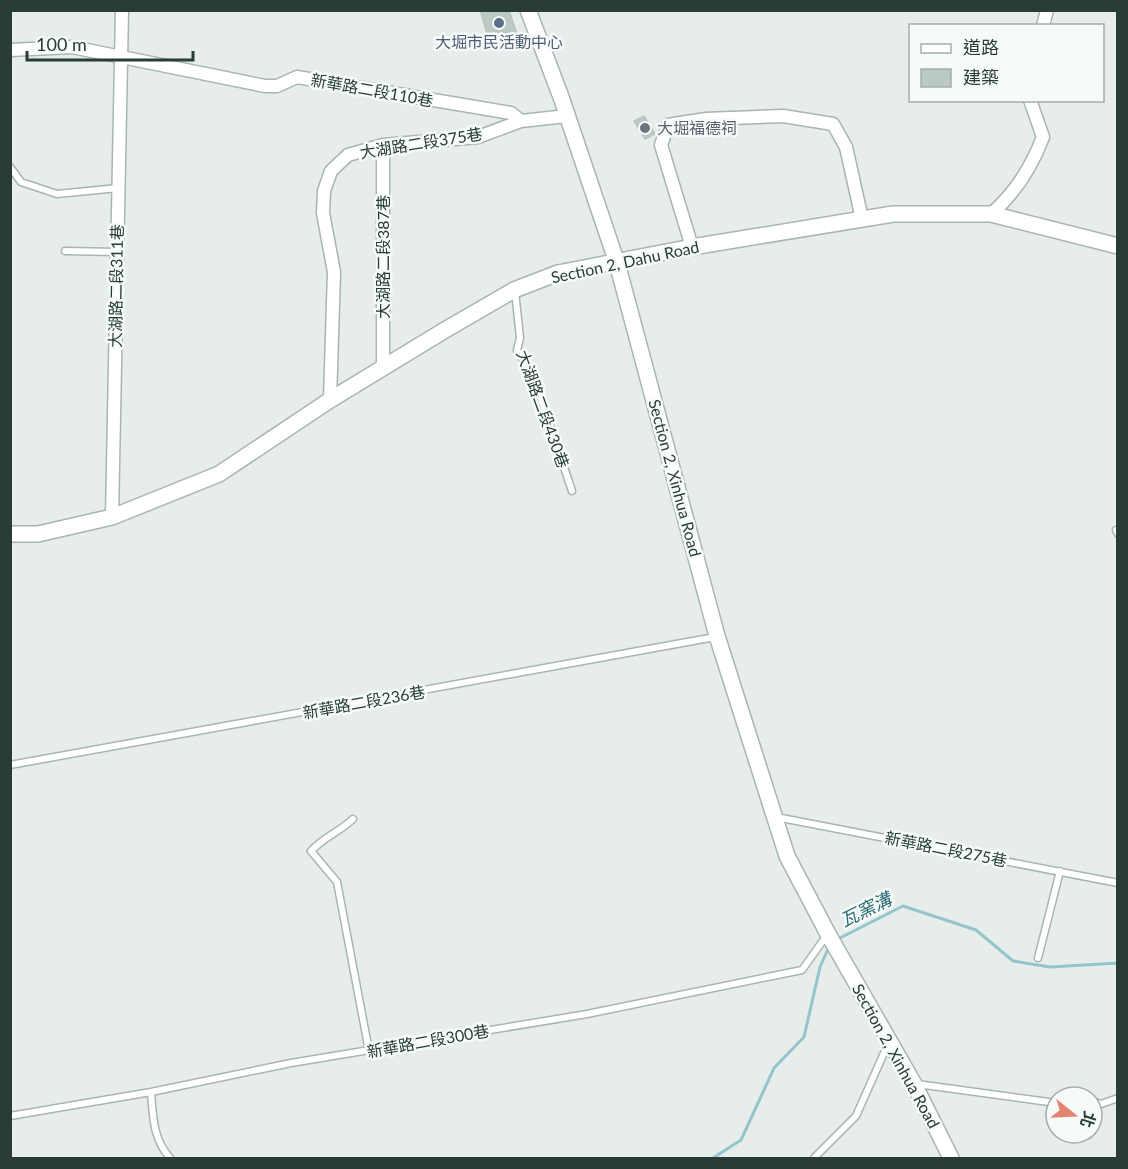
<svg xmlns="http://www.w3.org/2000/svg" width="1128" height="1169" font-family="Lato,'Noto Sans TC',sans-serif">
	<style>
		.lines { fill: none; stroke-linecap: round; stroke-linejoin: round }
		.stream { stroke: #95c5cb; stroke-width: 3 }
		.building { fill: #bcc8c2; stroke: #b9c6c0; stroke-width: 1.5 }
		.service-casing { stroke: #a9b5b0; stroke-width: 9 }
		.minor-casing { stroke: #a9b5b0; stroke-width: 15 }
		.tertiary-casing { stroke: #a9b5b0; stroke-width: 18 }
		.service { stroke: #fff; stroke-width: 6 }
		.minor { stroke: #fff; stroke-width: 12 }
		.tertiary { stroke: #fff; stroke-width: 15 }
		.service-dot { fill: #5c6f8a; stroke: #f6faf8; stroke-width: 2 }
		.worship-dot { fill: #6b7280; stroke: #f6faf8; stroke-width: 2 }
		.labels { text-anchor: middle; stroke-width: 5; stroke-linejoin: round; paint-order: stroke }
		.service-label { font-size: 16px; fill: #4e5e75; stroke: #f6faf8 }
		.street-label { font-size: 16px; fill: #273d36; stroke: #f6faf8 }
		.worship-label { font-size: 16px; fill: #5b616d; stroke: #f6faf8; text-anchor: start }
		.water-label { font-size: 18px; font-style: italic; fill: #276a73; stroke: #f6faf8 }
	</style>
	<rect width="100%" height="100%" fill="#e6edea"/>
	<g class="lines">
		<!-- stream -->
		<path class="stream" d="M838,939L903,906L976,930L1013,961L1050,967L1118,963
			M713,1158L741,1140L774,1068L804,1037L820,967L829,947"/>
	</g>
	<!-- building -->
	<path class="building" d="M480,10H509L517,34L490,43Z
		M644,116L655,134L645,139L634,121Z"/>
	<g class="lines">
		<defs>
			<path id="service" d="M10,167L21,182L57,194L118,188
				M65,251L117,252
				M515,291L520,338L517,350L534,378L572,491
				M1116,530L1118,534
				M10,765L715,637
				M776,817L1118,883
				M353,819C338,833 325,836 311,851L337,882L369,1051
				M1038,958L1060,871
				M917,1084L1056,1103
				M151,1092C153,1117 153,1139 170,1158
				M1092,1101L1101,1104L1118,1098
				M10,1116L151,1092L291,1063L587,1014L802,970L827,935
				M814,1158L856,1116L888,1044"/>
			<path id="minor" d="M1043,26L1047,10
				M10,50L72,47L265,86H277L297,77L511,113L521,121
				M991,214C1014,194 1032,166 1043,137L1030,100
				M692,247L661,145L668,125L706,119L783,116L833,124L846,147L862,219
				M383,369V145
				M330,400L334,272L323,213L324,191L331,171L348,155L383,145L478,137L521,121L567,116
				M112,517L122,10"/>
			<path id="tertiary" d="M528,10L561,97L617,263L717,636L787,856L828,934L914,1084L951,1158
				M10,534H38L112,517L219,474L330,400L445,330L514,290L558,273L692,247L893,214H991L1118,246"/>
		</defs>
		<!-- service casing -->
		<use href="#service" class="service-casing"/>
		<!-- minor casing -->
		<use href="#minor" class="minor-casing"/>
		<!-- tertiary casing -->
		<use href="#tertiary" class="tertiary-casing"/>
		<!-- service -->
		<use href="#service" class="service"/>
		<!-- minor -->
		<use href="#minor" class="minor"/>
		<!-- tertiary -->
		<use href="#tertiary" class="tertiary"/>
	</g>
	<!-- markers -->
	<circle class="service-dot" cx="499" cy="23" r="6"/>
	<circle class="worship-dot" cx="645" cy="128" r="6"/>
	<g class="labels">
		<!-- service labels -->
		<g class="service-label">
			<text x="499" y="48">大堀市民活動中心</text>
		</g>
		<!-- street labels -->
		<g class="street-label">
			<text transform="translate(372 90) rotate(10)" y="6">新華路二段110巷</text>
			<text transform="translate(421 143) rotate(-9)" y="6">大湖路二段375巷</text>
			<text transform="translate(383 257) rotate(-90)" y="6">大湖路二段387巷</text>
			<text transform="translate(625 262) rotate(-12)" y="6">Section 2, Dahu Road</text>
			<text transform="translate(116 286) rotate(-89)" y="6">大湖路二段311巷</text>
			<text transform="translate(543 409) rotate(70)" y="6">大湖路二段430巷</text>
			<text transform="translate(675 478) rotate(75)" y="6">Section 2, Xinhua Road</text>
			<text transform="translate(364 702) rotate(-10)" y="6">新華路二段236巷</text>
			<text transform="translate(946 849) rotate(11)" y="6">新華路二段275巷</text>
			<text transform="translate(428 1041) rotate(-10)" y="6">新華路二段300巷</text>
			<text transform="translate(896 1056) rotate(61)" y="6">Section 2, Xinhua Road</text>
		</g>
		<!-- worship labels -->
		<g class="worship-label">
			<text x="657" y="134">大堀福德祠</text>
		</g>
		<!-- water labels -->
		<g class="water-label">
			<text transform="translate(866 910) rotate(-26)" y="6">瓦窯溝</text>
		</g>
	</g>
	<!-- border -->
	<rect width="1128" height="1169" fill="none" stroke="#273d36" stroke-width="24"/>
	<!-- legend -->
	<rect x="909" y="24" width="195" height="78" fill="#f6faf8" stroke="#a3aeaa" stroke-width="1.5"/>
	<rect x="921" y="44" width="30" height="9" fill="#ffffff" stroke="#a3aeaa" stroke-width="1.5"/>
	<text x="963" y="54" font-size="18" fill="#273d36">道路</text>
	<rect x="921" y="69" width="30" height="18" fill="#bcc8c2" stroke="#a3aeaa" stroke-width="1.5"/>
	<text x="963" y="84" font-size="18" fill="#273d36">建築</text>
	<!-- north arrow -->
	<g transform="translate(1074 1115) rotate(108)"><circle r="28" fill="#f6faf8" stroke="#a3aeaa" stroke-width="1.5"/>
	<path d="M0-4.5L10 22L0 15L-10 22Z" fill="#e2866f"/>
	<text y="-9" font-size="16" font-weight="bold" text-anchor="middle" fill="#273d36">北</text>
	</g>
	<!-- scale -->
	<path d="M27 51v9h166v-9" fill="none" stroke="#273d36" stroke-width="3"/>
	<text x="36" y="51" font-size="18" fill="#273d36" stroke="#f6faf8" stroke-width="4.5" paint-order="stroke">100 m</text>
</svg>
